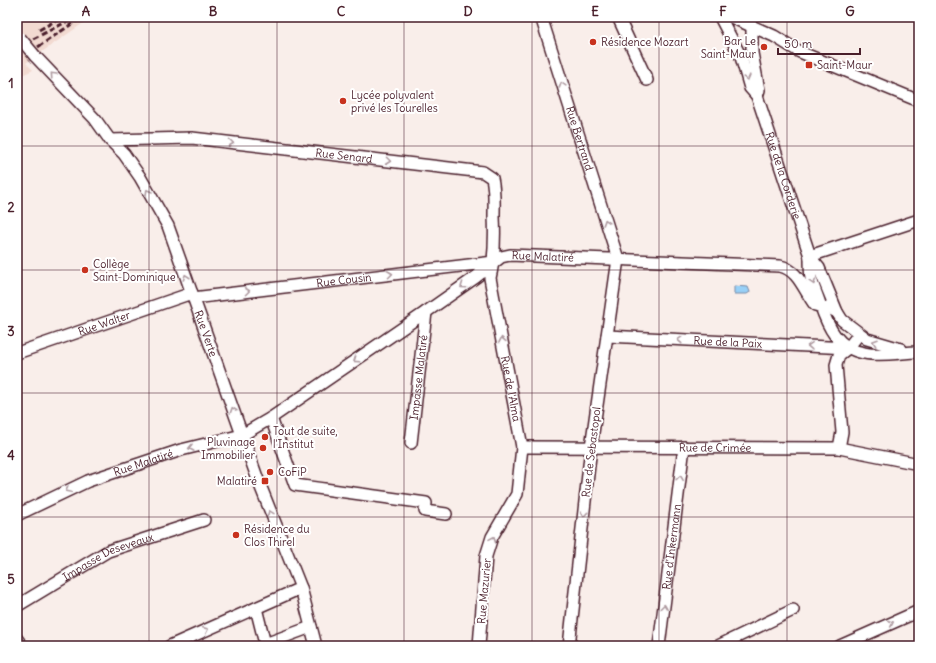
<svg xmlns="http://www.w3.org/2000/svg" width="936" height="663" font-family="Delius,sans-serif">
	<style>
		.built { fill: #f2dad1 }
		.water { fill: #98d0f7; stroke: #7989a5 }
		.lines { fill: none; stroke-linecap: round; stroke-linejoin: round }
		.minor-casing { stroke: #4a1f2b; stroke-width: 14 }
		.minor { stroke: #fff; stroke-width: 11 }
		.rail { stroke: #4a1f2b; stroke-width: 3; stroke-dasharray: 6 3; stroke-linecap: butt }
		.minor-bridge-casing { stroke: #4a1f2b; stroke-width: 14; stroke-linecap: butt }
		.minor-bridge { stroke: #fff; stroke-width: 11 }
		.oneway { stroke: #ae9aa0 }
		.grid { fill: none; stroke: #4a1f2b; stroke-width: 1; stroke-opacity: 0.55 }
		.poi-dot { fill: #c8321e; stroke: #fff; stroke-width: 1.5 }
		.labels { text-anchor: middle; stroke-width: 4; stroke-linejoin: round; paint-order: stroke }
		.poi-label { font-size: 11px; fill: #4a1f2b; stroke: #fff; text-anchor: start }
		.street-label { font-size: 11px; fill: #4a1f2b; stroke: #fff }
		.neatline { fill: none; stroke: #4a1f2b; stroke-width: 1.5 }
		.grid-label { font-size: 13px; text-anchor: middle; font-weight: bold; fill: #4a1f2b }
	</style>
	<rect width="100%" height="100%" fill="#f9eeea"/>
	<filter id="ink" filterUnits="userSpaceOnUse"><feTurbulence type="fractalNoise" baseFrequency=".025" numOctaves="2"/><feDisplacementMap in="SourceGraphic" scale="8" xChannelSelector="R" yChannelSelector="G"/><feConvolveMatrix kernelMatrix="1 2 1 2 8 2 1 2 1" color-interpolation-filters="sRGB"/></filter>
	<g filter="url(#ink)">
		<!-- built -->
		<path class="built" d="M17,17H92L26,63L33,70L20,76L22,81L17,83Z"/>
		<!-- water -->
		<path class="water" d="M734,286L748,287L750,292L747,294H734Z"/>
		<g class="lines">
			<defs>
				<g id="minor">
					<path id="s1" d="M543,17V23L618,259L591,447L569,646"/>
					<path d="M618,17L647,80"/>
					<path id="s2" d="M720,17L741,57L750,88L757,96L810,256C810,263 810,271 811,278C813,286 817,295 820,304C828,327 837,348 864,353C882,357 901,352 919,352"/>
					<path d="M731,17L774,36L800,52L919,101"/>
					<path d="M752,27V53L759,90L757,96"/>
					<path id="s3" d="M35,56L95,119L110,140L124,154L140,177L168,226L258,480L301,588L316,646"/>
					<path id="s4" d="M110,140L192,138L483,172L492,178C495,191 494,203 494,216C495,237 495,257 490,278L522,447L517,494L492,537L486,556L479,646"/>
					<path d="M810,256L919,220"/>
					<path d="M810,257L819,268L837,312L842,320L867,339L901,349"/>
					<path id="s5" d="M193,298L494,262"/>
					<path id="s6" d="M607,336L848,348"/>
					<path id="s7" d="M17,353L192,293"/>
					<path d="M271,418L295,485L426,503L425,511L446,514"/>
					<path id="s8" d="M411,443L426,312"/>
					<path id="s9" d="M522,447L839,448L919,464"/>
					<path d="M839,448L842,432L836,365L839,355L848,348L859,334"/>
					<path id="s10" d="M17,515L88,481L181,450L242,435L271,418L426,312L476,277L501,257L510,255L780,266C799,270 804,291 815,305L831,309L837,312"/>
					<path id="s11" d="M17,606L108,551L204,520"/>
					<path d="M256,608L265,644L311,627"/>
					<path d="M17,639L22,646"/>
					<path d="M170,646L301,588"/>
					<path id="s12" d="M659,646L684,447"/>
					<path d="M718,646L793,610"/>
					<path d="M840,646L919,611"/>
				</g>
			</defs>
			<!-- minor casing -->
			<use href="#minor" class="minor-casing"/>
			<!-- minor -->
			<use href="#minor" class="minor"/>
			<!-- rail -->
			<path class="rail" d="M17,18L19,17
				M39,30L62,17
				M33,39L70,20
				M38,47L82,17
				M17,60L18,59"/>
			<defs>
				<path id="minor-bridge" d="M20,38L35,56"/>
			</defs>
			<!-- minor-bridge casing -->
			<use href="#minor-bridge" class="minor-bridge-casing"/>
			<!-- minor-bridge -->
			<use href="#minor-bridge" class="minor-bridge"/>
		</g>
		<!-- one-way arrows -->
		<defs><path id="oneway-chevron" d="M-2-3.5L2.5 0L-2 3.5" fill="none" stroke-width="1.6" stroke-linecap="round" stroke-linejoin="round"/></defs>
		<g class="oneway">
			<use href="#oneway-chevron" transform="translate(53 75) rotate(-133)"/>
			<use href="#oneway-chevron" transform="translate(747 78) rotate(75)"/>
			<use href="#oneway-chevron" transform="translate(562 85) rotate(-108)"/>
			<use href="#oneway-chevron" transform="translate(231 143) rotate(7)"/>
			<use href="#oneway-chevron" transform="translate(388 161) rotate(7)"/>
			<use href="#oneway-chevron" transform="translate(148 192) rotate(-120)"/>
			<use href="#oneway-chevron" transform="translate(606 222) rotate(-108)"/>
			<use href="#oneway-chevron" transform="translate(390 274) rotate(-7)"/>
			<use href="#oneway-chevron" transform="translate(186 277) rotate(-109)"/>
			<use href="#oneway-chevron" transform="translate(813 282) rotate(73)"/>
			<use href="#oneway-chevron" transform="translate(463 286) rotate(145)"/>
			<use href="#oneway-chevron" transform="translate(247 291) rotate(-7)"/>
			<use href="#oneway-chevron" transform="translate(502 340) rotate(-101)"/>
			<use href="#oneway-chevron" transform="translate(680 340) rotate(-177)"/>
			<use href="#oneway-chevron" transform="translate(875 342) rotate(-161)"/>
			<use href="#oneway-chevron" transform="translate(810 346) rotate(-177)"/>
			<use href="#oneway-chevron" transform="translate(356 360) rotate(146)"/>
			<use href="#oneway-chevron" transform="translate(233 410) rotate(-109)"/>
			<use href="#oneway-chevron" transform="translate(191 448) rotate(166)"/>
			<use href="#oneway-chevron" transform="translate(680 478) rotate(-83)"/>
			<use href="#oneway-chevron" transform="translate(68 490) rotate(154)"/>
			<use href="#oneway-chevron" transform="translate(270 513) rotate(-111)"/>
			<use href="#oneway-chevron" transform="translate(584 514) rotate(96)"/>
			<use href="#oneway-chevron" transform="translate(493 539) rotate(-66)"/>
			<use href="#oneway-chevron" transform="translate(664 607) rotate(-83)"/>
			<use href="#oneway-chevron" transform="translate(891 623) rotate(-24)"/>
			<use href="#oneway-chevron" transform="translate(206 630) rotate(-24)"/>
		</g>
	</g>
	<!-- grid -->
	<path class="grid" d="M149,17V646M277,17V646M404,17V646M532,17V646M659,17V646M787,17V646M17,146H919M17,270H919M17,393H919M17,517H919"/>
	<!-- markers -->
	<g class="poi-dot">
		<circle cx="593" cy="42" r="4"/>
		<circle cx="764" cy="47" r="4"/>
		<rect x="805" y="61" width="8" height="8" rx="2"/>
		<circle cx="343" cy="101" r="4"/>
		<circle cx="85" cy="270" r="4"/>
		<circle cx="265" cy="437" r="4"/>
		<circle cx="263" cy="448" r="4"/>
		<circle cx="270" cy="472" r="4"/>
		<rect x="261" y="477" width="8" height="8" rx="2"/>
		<circle cx="236" cy="535" r="4"/>
	</g>
	<g class="labels">
		<!-- poi labels -->
		<g class="poi-label">
			<text x="756" y="45" text-anchor="end">Bar Le<tspan x="756" dy="13">Saint-Maur</tspan></text>
			<text x="601" y="46">Résidence Mozart</text>
			<text x="817" y="69">Saint-Maur</text>
			<text x="351" y="99">Lycée polyvalent<tspan x="351" dy="13">privé les Tourelles</tspan></text>
			<text x="93" y="268">Collège<tspan x="93" dy="13">Saint-Dominique</tspan></text>
			<text x="273" y="435">Tout de suite,<tspan x="273" dy="13">l'Institut</tspan></text>
			<text x="255" y="446" text-anchor="end">Pluvinage<tspan x="255" dy="13">Immobilier</tspan></text>
			<text x="278" y="476">CoFiP</text>
			<text x="257" y="485" text-anchor="end">Malatiré</text>
			<text x="244" y="533">Résidence du<tspan x="244" dy="13">Clos Thirel</tspan></text>
		</g>
		<!-- street labels -->
		<g class="street-label">
			<text dy="4" stroke="none"><textPath href="#s1" startOffset="127">Rue Bertrand</textPath></text>
			<text dy="4" stroke="none"><textPath href="#s4" startOffset="235">Rue Senard</textPath></text>
			<text dy="4" stroke="none"><textPath href="#s2" startOffset="172">Rue de la Corderie</textPath></text>
			<text dy="4" stroke="none"><textPath href="#s10" startOffset="596">Rue Malatiré</textPath></text>
			<text dy="4" stroke="none"><textPath href="#s5" startOffset="152">Rue Cousin</textPath></text>
			<text dy="4" stroke="none"><textPath href="#s7" startOffset="92">Rue Walter</textPath></text>
			<text dy="4" stroke="none"><textPath href="#s3" startOffset="331">Rue Verte</textPath></text>
			<text dy="4" stroke="none"><textPath href="#s6" startOffset="121">Rue de la Paix</textPath></text>
			<text dy="4" stroke="none"><textPath href="#s8" startOffset="66">Impasse Malatiré</textPath></text>
			<text dy="4" stroke="none"><textPath href="#s4" startOffset="599">Rue de l'Alma</textPath></text>
			<text dy="4" stroke="none"><textPath href="#s9" startOffset="193">Rue de Crimée</textPath></text>
			<text transform="translate(591 452) rotate(-83)" y="4">Rue de Sebastopol</text>
			<text dy="4" stroke="none"><textPath href="#s10" startOffset="137">Rue Malatiré</textPath></text>
			<text dy="4" stroke="none"><textPath href="#s12" startOffset="100">Rue d'Inkermann</textPath></text>
			<text dy="4" stroke="none"><textPath href="#s11" startOffset="104">Impasse Deseveaux</textPath></text>
			<text transform="translate(484 591) rotate(-85)" y="4">Rue Mazurier</text>
		</g>
	</g>
	<!-- margin -->
	<rect width="936" height="663" fill="none" stroke="#fff" stroke-width="44"/>
	<!-- scale -->
	<path d="M778 48v6h82v-6" fill="none" stroke="#4a1f2b" stroke-width="2"/>
	<text x="784" y="48" font-size="12" fill="#4a1f2b" stroke="#ffffff" stroke-width="3" paint-order="stroke">50 m</text>
	<rect x="22" y="22" width="892" height="619" class="neatline"/>
	<g class="grid-label">
		<text x="86" y="16">A</text>
		<text x="213" y="16">B</text>
		<text x="341" y="16">C</text>
		<text x="468" y="16">D</text>
		<text x="595" y="16">E</text>
		<text x="723" y="16">F</text>
		<text x="850" y="16">G</text>
		<text x="11" y="88">1</text>
		<text x="11" y="212">2</text>
		<text x="11" y="336">3</text>
		<text x="11" y="460">4</text>
		<text x="11" y="584">5</text>
	</g>
</svg>
